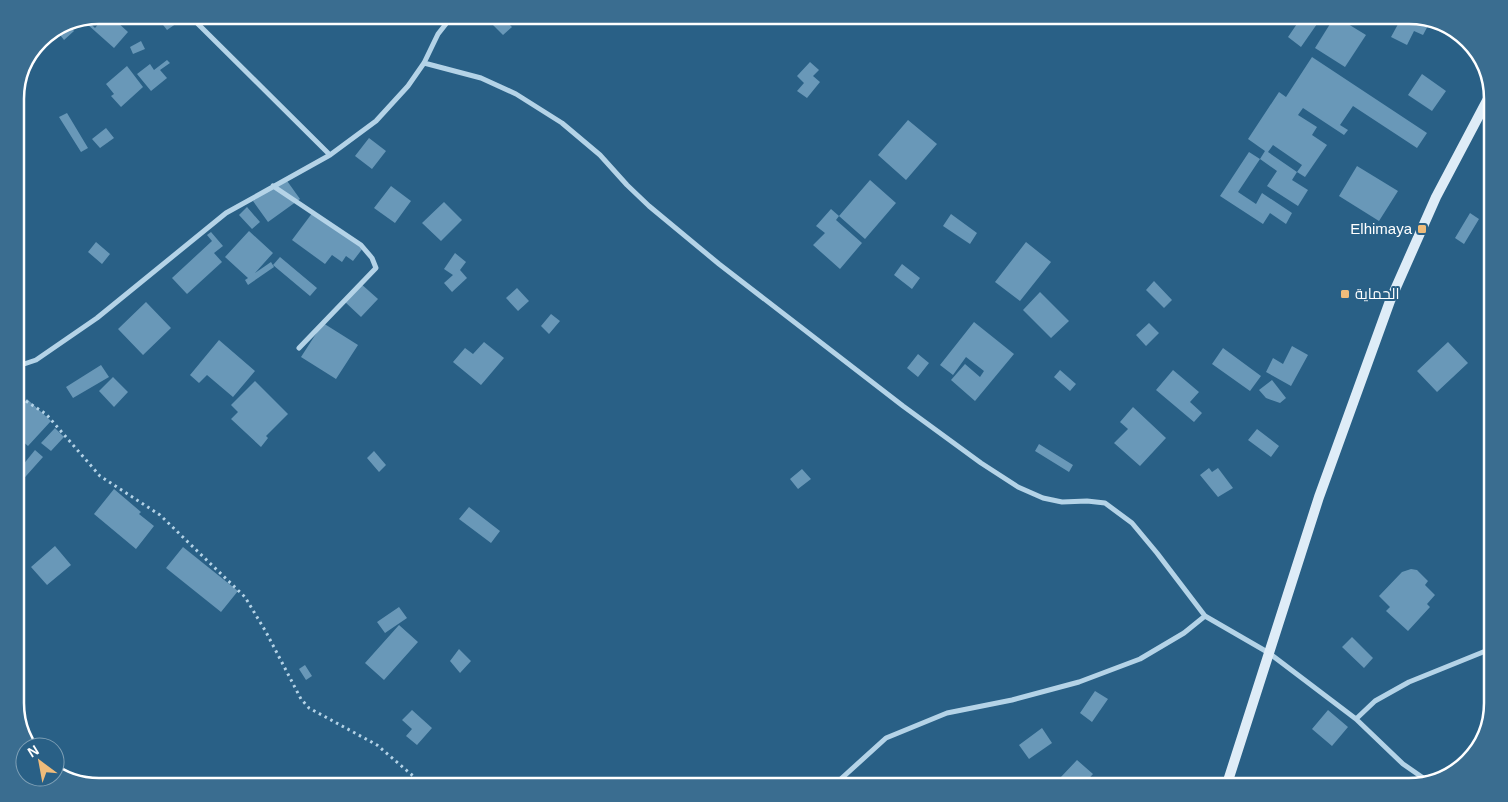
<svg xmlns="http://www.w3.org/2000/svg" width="1508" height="802" font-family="Helvetica,Cairo,sans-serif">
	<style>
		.building { fill: #6998b8; fill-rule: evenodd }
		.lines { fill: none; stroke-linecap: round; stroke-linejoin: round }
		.path { stroke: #b4d3e7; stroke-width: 3; stroke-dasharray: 2.5 4; stroke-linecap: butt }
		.minor { stroke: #b4d3e7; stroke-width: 5 }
		.secondary { stroke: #deecf7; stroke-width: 10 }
		.poi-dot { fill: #efbc7b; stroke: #296086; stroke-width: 2 }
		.labels { text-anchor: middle; stroke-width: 4; stroke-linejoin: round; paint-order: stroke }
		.poi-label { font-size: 15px; fill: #fff; stroke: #296086; text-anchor: end }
		.rim { fill: none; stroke: #fff; stroke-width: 2.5 }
	</style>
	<rect width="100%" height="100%" fill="#296086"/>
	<!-- building -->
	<path class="building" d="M1303,15L1317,24L1301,47L1288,37Z
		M1403,15L1431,20L1423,35L1414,31L1407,45L1391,37Z
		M1335,16L1366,35L1345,67L1315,48Z
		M487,19H515L509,24L512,27L503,35Z
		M101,21H116L128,32L114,48L87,24L89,22L95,28Z
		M160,21H180L167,30Z
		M67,23L74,31L64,40L57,31Z
		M141,41L145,49L133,54L130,47Z
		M1312,57L1427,133L1417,148L1353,106L1340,125L1348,130L1344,135L1303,108L1298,115L1317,127L1312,135L1327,145L1305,177L1297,172L1292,180L1308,190L1298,206L1267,186L1277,171L1260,159L1265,151L1248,139L1279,92L1286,97ZM1273,145L1302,165L1297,172L1268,152Z
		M167,60L170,63L160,70L167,78L151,91L137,74L150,64L154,70Z
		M810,62L819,70L813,76L820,82L807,98L797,91L804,83L797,76Z
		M127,66L143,87L121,107L111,96L114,94L106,84Z
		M1422,74L1446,91L1432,111L1408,95Z
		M67,113L88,148L81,152L59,117Z
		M908,120L937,144L906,180L878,155Z
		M106,128L114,138L100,148L92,139Z
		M369,138L386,151L372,169L355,156Z
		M1249,152L1260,159L1238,192L1256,204L1262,193L1292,213L1286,224L1270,213L1263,224L1220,196Z
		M1357,166L1398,191L1379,221L1339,196Z
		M285,178L300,199L268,222L253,201Z
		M870,180L896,203L865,239L839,216Z
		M391,186L411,201L395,223L374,208Z
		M444,202L462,220L441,241L422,223Z
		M247,207L260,222L252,229L239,215Z
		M831,209L839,216L836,220L862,243L840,269L813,245L825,233L816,226Z
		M313,212L363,248L353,261L346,256L342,262L332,255L325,264L292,240Z
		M1470,213L1479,219L1464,244L1455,238Z
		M951,214L977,233L970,244L943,226Z
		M249,231L273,253L255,273L271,262L274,267L248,285L245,280L248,278L225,257Z
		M211,232L223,246L214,253L222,262L187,294L172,278L212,241L207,235Z
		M96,242L110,254L102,264L88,252Z
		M1026,242L1051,262L1020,301L995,282Z
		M455,253L466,262L460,270L467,278L452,292L444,283L453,275L444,269Z
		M280,257L317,288L310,296L273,265Z
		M902,264L920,278L912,289L894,275Z
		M1154,281L1172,300L1164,308L1146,290Z
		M360,283L378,299L361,317L344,301Z
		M517,288L529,301L518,311L506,298Z
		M1040,292L1069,321L1051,338L1023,310Z
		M146,302L171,328L143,355L118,329Z
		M551,314L560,321L549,334L541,326Z
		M974,322L1014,354L975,401L951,380L965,364L980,377L984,371L966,357L953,375L940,365Z
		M323,323L358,345L336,379L301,357Z
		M1149,323L1159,333L1146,346L1136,335Z
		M219,340L255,371L233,397L207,375L199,383L190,375Z
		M484,342L504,358L481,385L453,362L465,348L473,354Z
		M1448,342L1468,363L1437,392L1417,371Z
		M1292,346L1308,355L1291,386L1266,372L1273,358L1283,364Z
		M1223,348L1261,376L1250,391L1212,364Z
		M918,354L929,363L918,377L907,368Z
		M101,365L109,377L73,398L66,387Z
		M1060,370L1076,384L1070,391L1054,377Z
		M1173,370L1199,392L1190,402L1202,413L1194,422L1156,390Z
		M113,377L128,392L114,407L99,391Z
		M1272,380L1286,398L1280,403L1266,398L1259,390Z
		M255,381L288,414L266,436L268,438L261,447L231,419L238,412L231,405Z
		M27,399L51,421L28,446L15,435V412Z
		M1133,407L1166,438L1140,466L1114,443L1128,429L1120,422Z
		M55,428L64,437L51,451L41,443Z
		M1257,429L1279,446L1271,457L1248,440Z
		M1039,444L1073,465L1069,472L1035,451Z
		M35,450L43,457L18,485L15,482V460L22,466Z
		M374,451L386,465L379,472L367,458Z
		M1209,468L1212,472L1218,468L1233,488L1218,497L1200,475Z
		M802,469L811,479L798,489L790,479Z
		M114,489L141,512L139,514L154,526L136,549L94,514Z
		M469,507L500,531L491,543L459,519Z
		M55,546L71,565L47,585L31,567Z
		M183,547L238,591L221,612L166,568Z
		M1411,569L1417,570L1428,581L1425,585L1435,595L1427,604L1430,607L1408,631L1386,611L1390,607L1379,596L1402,572Z
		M399,607L407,618L385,633L377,622Z
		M399,625L418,642L384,680L365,663Z
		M1352,637L1373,658L1364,668L1342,647Z
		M459,649L471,661L460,673L450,661Z
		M305,665L312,676L306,680L299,669Z
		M1095,691L1108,699L1092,722L1080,713Z
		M412,710L432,728L417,745L406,736L412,729L402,720Z
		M1328,710L1348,727L1332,746L1312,729Z
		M1042,728L1052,743L1029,759L1019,745Z
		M1077,760L1093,774L1081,787H1070L1060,778Z
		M267,777L274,787H253Z"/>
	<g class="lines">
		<!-- path -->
		<path class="path" d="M15,394L46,414L100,476L160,515L245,597L266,632L301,699L309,708L377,745L426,787"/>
		<!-- minor -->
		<path class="minor" d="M195,21L330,155
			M424,63L481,78L516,94L562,123L600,155L627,185L649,206L719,264L903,406L981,463L1018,487L1043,498L1062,502L1087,501L1105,503L1132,523L1157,553L1205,616
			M273,186L361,245L372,258L376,268L299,348
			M15,367L36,360L97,318L226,213L330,155L376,121L408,86L424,63L438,34L449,20
			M1356,719L1375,701L1409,682L1493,648
			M832,787L886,738L947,713L1012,700L1079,682L1140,659L1184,633L1205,616L1269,653L1356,719L1403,764L1429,782"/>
		<!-- secondary -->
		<path class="secondary" d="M1226,787L1319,497L1390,301L1436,197L1492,91"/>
	</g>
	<!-- markers -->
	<g class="poi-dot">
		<rect x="1417" y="224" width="10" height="10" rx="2.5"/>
		<rect x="1340" y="289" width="10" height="10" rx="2.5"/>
	</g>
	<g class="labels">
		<!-- poi labels -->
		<g class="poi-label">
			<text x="1412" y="234">Elhimaya</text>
			<text x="1355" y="299" text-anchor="start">الحماية</text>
		</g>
	</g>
	<!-- crop -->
	<path d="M0 0H1508V802H0ZM99 24H1409A75 75 0 0 1 1484 99V703A75 75 0 0 1 1409 778H99A75 75 0 0 1 24 703V99A75 75 0 0 1 99 24Z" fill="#3a6d90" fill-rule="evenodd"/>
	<path class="rim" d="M99 24H1409A75 75 0 0 1 1484 99V703A75 75 0 0 1 1409 778H99A75 75 0 0 1 24 703V99A75 75 0 0 1 99 24Z"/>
	<!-- north arrow -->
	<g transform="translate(40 762) rotate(328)"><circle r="24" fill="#296086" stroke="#7fa0b6"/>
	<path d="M0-4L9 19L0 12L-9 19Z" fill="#efbc7b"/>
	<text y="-8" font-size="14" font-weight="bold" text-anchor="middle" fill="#ffffff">N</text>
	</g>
</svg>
